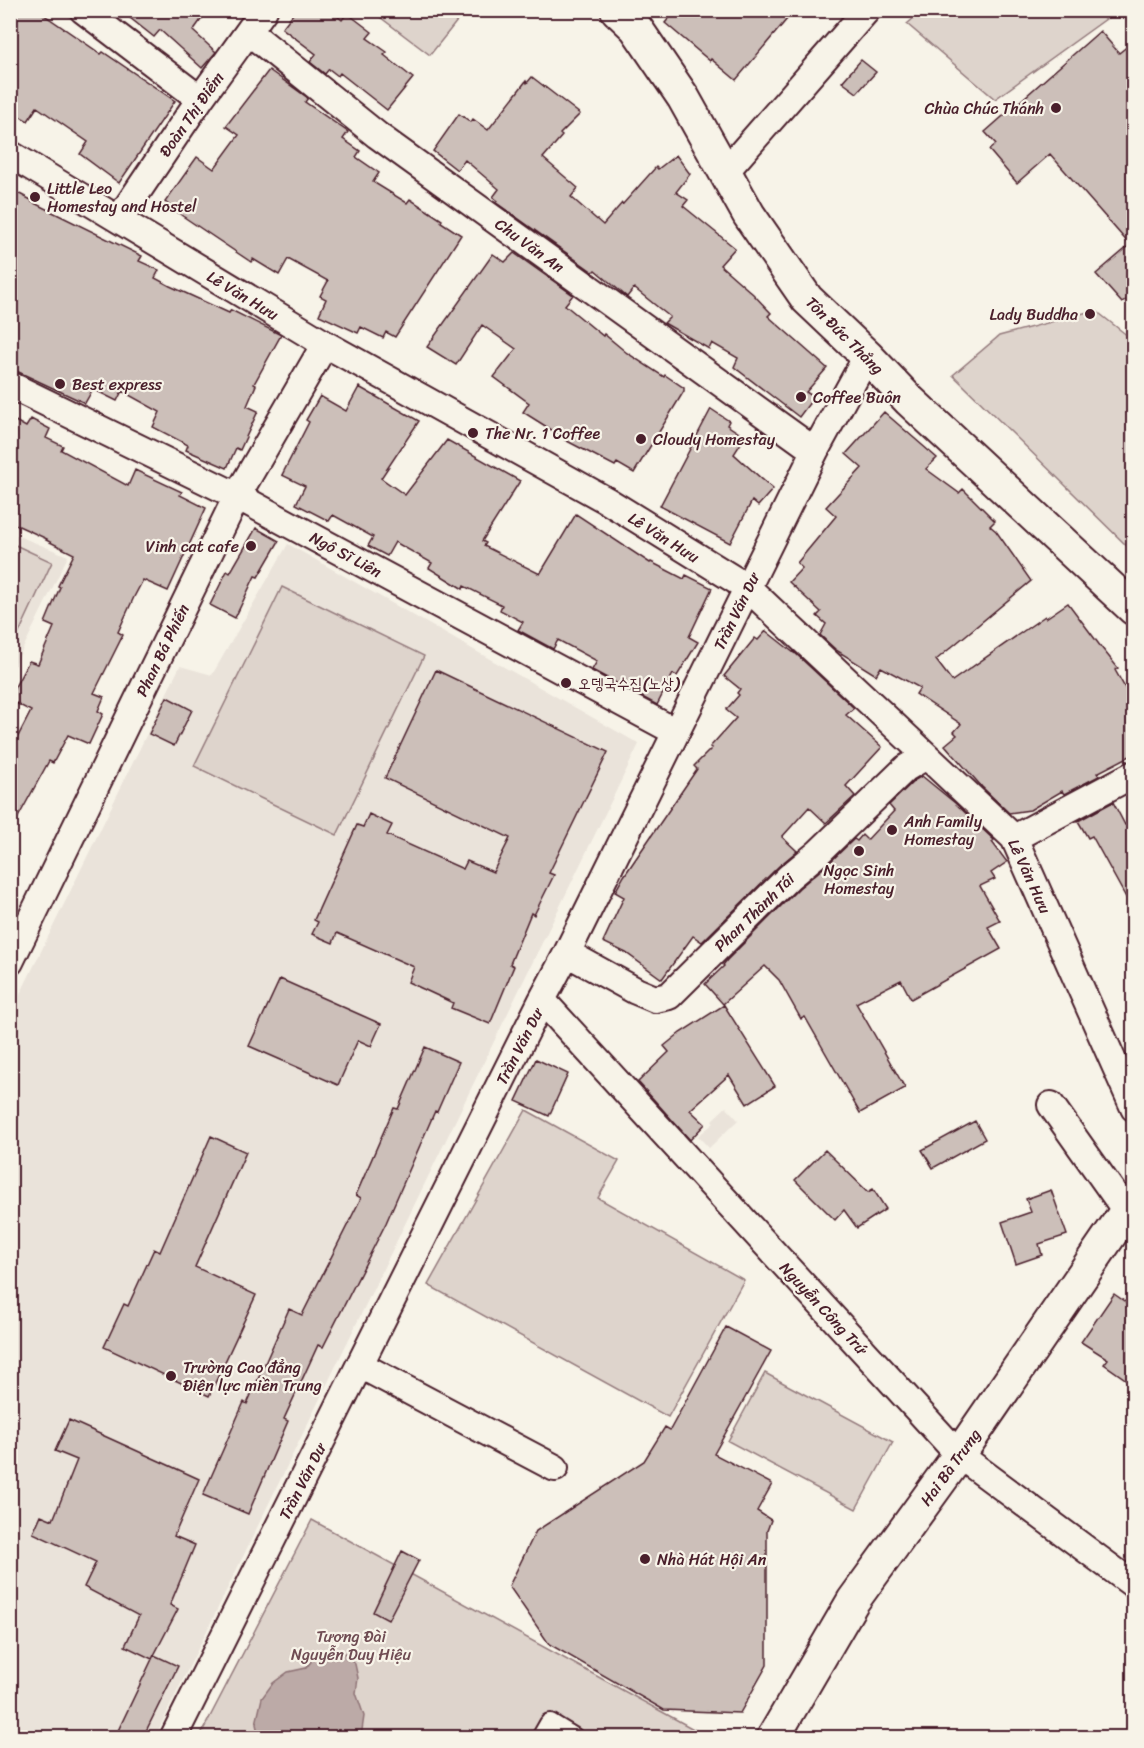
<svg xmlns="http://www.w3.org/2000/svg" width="1144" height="1748" font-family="Sriracha,'Poor Story',sans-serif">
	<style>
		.built { fill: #eae3da }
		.green { fill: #ded4cc; stroke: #947a7c; stroke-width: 1.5 }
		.water { fill: #bcaaa7; stroke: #8e7275; stroke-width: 1.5 }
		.building { fill: #ccbfb9; stroke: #4a1f2b; stroke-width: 1.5 }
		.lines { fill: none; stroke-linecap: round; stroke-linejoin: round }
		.pedestrian-casing { stroke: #4a1f2b; stroke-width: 24 }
		.minor-casing { stroke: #4a1f2b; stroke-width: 30 }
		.tertiary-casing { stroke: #4a1f2b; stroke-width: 36 }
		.pedestrian { stroke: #f7f3e8; stroke-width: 20 }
		.minor { stroke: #f7f3e8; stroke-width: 26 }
		.tertiary { stroke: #f7f3e8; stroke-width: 32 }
		.poi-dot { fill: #4a1f2b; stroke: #f7f3e8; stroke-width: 2 }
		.labels { text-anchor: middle; stroke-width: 4.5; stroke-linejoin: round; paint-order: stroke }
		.poi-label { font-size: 16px; fill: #4a1f2b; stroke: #f7f3e8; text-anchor: start }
		.street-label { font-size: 16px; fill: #4a1f2b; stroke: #f7f3e8 }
		.park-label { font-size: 16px; fill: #6f4c53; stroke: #f7f3e8 }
	</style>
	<rect width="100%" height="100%" fill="#f7f3e8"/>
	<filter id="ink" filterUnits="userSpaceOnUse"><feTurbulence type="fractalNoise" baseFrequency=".0167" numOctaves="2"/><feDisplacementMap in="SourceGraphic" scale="12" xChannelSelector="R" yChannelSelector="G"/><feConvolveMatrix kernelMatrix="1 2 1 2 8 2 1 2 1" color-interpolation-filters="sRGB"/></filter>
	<g filter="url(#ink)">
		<!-- built -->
		<path class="built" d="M11,533L68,556L11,673Z
			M288,544L639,744L155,1737L12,1738L10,1015L180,666L212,675Z
			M726,1107L738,1120L709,1148L698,1136L714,1123L712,1120Z"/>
		<!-- green -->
		<path class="green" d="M372,11H465L430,55Z
			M922,11V10L1117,11L995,99L907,24Z
			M1095,310L1133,340L1134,546L1130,549L953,375L999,336Z
			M11,543L52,562L11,650Z
			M282,587L424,656L337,835L194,766Z
			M526,1110L619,1161L598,1198L744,1280L668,1417L428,1285Z
			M765,1373L893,1442L856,1509L728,1441Z
			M312,1520L708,1737L199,1738Z"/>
		<!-- water -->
		<path class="water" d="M331,1650L345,1653L355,1664L358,1678L356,1693L364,1716L361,1737H259L256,1724L262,1698L273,1683L288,1672L306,1668L317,1654Z"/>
		<!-- building -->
		<path class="building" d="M10,10H37L101,54L103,52L175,101L119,183L80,154L88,142L37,107L28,121L10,111Z
			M120,10H208L193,31L216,52L202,68L160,30L154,37Z
			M296,10H330L342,20L347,13L372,32L367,38L387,52L384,55L413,78L387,110L340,73L338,76L329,69L325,74L310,62L316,54L282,28Z
			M676,10H776L787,19L736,80L711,59L710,61L665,23Z
			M1100,31L1119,53L1134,41V294L1122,303L1096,274L1130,245L1050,154L1017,183L989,150L996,144L985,132Z
			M861,60L876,72L857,93L842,82Z
			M269,70L308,98L305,102L348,132L343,139L360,151L356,157L379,173L373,182L407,203L410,199L442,220L441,222L461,235L395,337L386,332L383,338L361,327L358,333L319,315L326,299L320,296L328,281L288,259L279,275L253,259L251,262L181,215L165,202L197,157L214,169L239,135L226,126Z
			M532,77L580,114L560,134L562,136L543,158L578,188L571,197L603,225L622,203L623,204L656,167L658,169L676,155L690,174L676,192L688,200L683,206L735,248L720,265L753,294L771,313L768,316L827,368L806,392L814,397L799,417L734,367L738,358L712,343L709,349L664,323L670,317L634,288L627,297L595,270L593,272L495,202L497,200L493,197L499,189L465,160L457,170L433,151L459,114L471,122L473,119L488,130L526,81L527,83Z
			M10,189L33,201L32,202L142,256L139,261L159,270L155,278L170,286L229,313L231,310L281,335L254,384L256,385L247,406L258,411L240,450L236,448L227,468L186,450L188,445L153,427L160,412L122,391L117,401L93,389L85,403L10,368Z
			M514,253L573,295L565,305L603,336L604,334L627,353L664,377L665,375L684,388V391L634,473L617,463L615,466L565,440L566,439L523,412L529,403L494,377L516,349L482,325L456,365L427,347L493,254L505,262Z
			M359,387L419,421L381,478L405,495L447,440L520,481L482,541L486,543L484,546L540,574L576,514L650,563L651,562L684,579L686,575L712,588L689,637L698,642L677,676L673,674L657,705L592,670L597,661L558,640L553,649L518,630L523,622L500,610L502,605L464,586L463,589L429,568L432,563L395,542L387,556L368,546L373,537L333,515L329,521L296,504L305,486L282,475L309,422L306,420L320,396L346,411Z
			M711,409L729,421L727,425L745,437L734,454L773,489L758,506L752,501L730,543L660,506Z
			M884,412L937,458L926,469L959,493L963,489L995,521L990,526L996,531L1031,581L936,660L952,681L1045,616L1046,618L1068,603L1101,647L1118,668L1115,670L1134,704V754L1097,773L1099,776L1064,794L1062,791L1030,810L1009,813L982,787L945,745L957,735L954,732L961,724L916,694L920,688L881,667L876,675L836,650L820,635L826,624L817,616L821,612L789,582L802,568L797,563L836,516L826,507L862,468L846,454Z
			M10,418L26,427L31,419L50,429L46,438L63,446L61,450L128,486L135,470L182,492L180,495L206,508L168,591L143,580L134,597L118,632L123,635L94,693L104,697L98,711L103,714L89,744L68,735L53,763L49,761L10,832V752L31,711L10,700V696L29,661L38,664L54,627L45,623L60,587L58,586L74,554L46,540L47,539L10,522Z
			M256,528L279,541L258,577L255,576L235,618L210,605L227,571L230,573Z
			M766,631L794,653V652L854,708L846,715L882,747L846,786L855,796L826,823L809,807L782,837L797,851L779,866L702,942L693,936L662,979L626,953L603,942L624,897L615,892L624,876L697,769L694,766L712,748L710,747L736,718L726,710L739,695L737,693L740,689L724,676L755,638L758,640Z
			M436,670L608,752L549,873L554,875L534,915L531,913L510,964L514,966L490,1024L451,1008L453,1003L408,982L414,967L337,933L333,943L312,934L318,922L314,920L357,825L363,827L369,814L392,825L387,835L463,869L467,861L493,872L510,838L385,778Z
			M167,697L192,710L174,746L149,734Z
			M922,776L955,803L994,840L992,842L1007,862L991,873L995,879L980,886L1000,921L988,927L1001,949L911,999L901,980L856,1003L905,1088L860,1113L805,1017L801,1019L779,980L765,966L723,1004L705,984L724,966L723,965L727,960L799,888L828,864L854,839L857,841L862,835L867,840L894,811L889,805L915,780Z
			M1113,802L1125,825L1134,820V912L1092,836L1088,838L1078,821Z
			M280,979L381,1024L371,1046L358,1040L338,1085L249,1046Z
			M724,1005L775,1086L747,1104L729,1075L690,1110L705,1124L690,1140L638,1082L669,1052L664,1046L680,1033Z
			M425,1047L459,1062L437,1112L435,1111L386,1223L323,1347L318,1345L284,1419L288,1421L248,1514L203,1495L244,1402L247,1404L289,1309L302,1315L361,1198L356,1195L394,1108L398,1109Z
			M536,1059L568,1074L549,1116L516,1101Z
			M975,1121L985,1139L933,1168L922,1150Z
			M211,1136L246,1152L195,1267L256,1295L209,1396L104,1347L124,1304L128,1306L154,1249L160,1252Z
			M825,1150L868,1192L873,1189L886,1209L857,1228L844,1210L835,1220L795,1180Z
			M1051,1190L1067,1235L1039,1244L1042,1255L1016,1264L1002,1222L1031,1212L1026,1199Z
			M1114,1294L1134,1308V1385L1104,1364L1108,1359L1081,1342Z
			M726,1327L771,1351L714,1454L772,1484L757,1511L771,1520L767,1531V1665L740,1713L664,1710L549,1644L509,1586L536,1531L644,1461L665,1427L670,1430Z
			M69,1420L199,1479L174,1536L195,1545L170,1605L178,1609L152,1659L125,1646L139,1616L84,1587L96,1562L33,1533L41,1515L53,1520L77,1460L55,1451Z
			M402,1551L419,1560L388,1620L373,1612Z
			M154,1655L178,1666L143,1737H115Z"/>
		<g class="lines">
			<defs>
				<path id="pedestrian" d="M542,1738L550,1724L573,1738"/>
				<path id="minor" d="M83,10L200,99
					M249,32L377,135L815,451
					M10,154L325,344L606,500L748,588L1014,838L1134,1108
					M725,172L867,10
					M119,219L200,99L264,10
					M10,385L237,496L676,732
					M1014,838L1134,774
					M567,953L636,991L655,999L669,996L789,877L818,853L906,768L926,756
					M10,962L237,496L325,344
					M542,1000L959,1455L1134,1585
					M1051,1105L1126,1211
					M360,1365L555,1468
					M173,1738L542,1000L567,953L815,451L867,356"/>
				<path id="tertiary" d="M617,10L636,28L683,97L749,215L807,299L867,356L909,400L1134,609
					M773,1738L853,1601L959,1455L1134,1200"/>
			</defs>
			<!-- pedestrian casing -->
			<use href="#pedestrian" class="pedestrian-casing"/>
			<!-- minor casing -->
			<use href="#minor" class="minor-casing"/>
			<!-- tertiary casing -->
			<use href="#tertiary" class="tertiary-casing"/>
			<!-- pedestrian -->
			<use href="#pedestrian" class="pedestrian"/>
			<!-- minor -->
			<use href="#minor" class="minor"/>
			<!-- tertiary -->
			<use href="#tertiary" class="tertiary"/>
		</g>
	</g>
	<!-- markers -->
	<g class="poi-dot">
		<circle cx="1056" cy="108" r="6"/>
		<circle cx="35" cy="197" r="6"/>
		<circle cx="1090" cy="314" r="6"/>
		<circle cx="60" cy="384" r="6"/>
		<circle cx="801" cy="397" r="6"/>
		<circle cx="473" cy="433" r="6"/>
		<circle cx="641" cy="439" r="6"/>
		<circle cx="251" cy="546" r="6"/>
		<circle cx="566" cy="683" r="6"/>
		<circle cx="892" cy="830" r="6"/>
		<circle cx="859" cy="851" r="6"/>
		<circle cx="171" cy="1376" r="6"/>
		<circle cx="645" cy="1559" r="6"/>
	</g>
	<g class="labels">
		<!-- poi labels -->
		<g class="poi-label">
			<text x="1044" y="114" text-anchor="end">Chùa Chúc Thánh</text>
			<text x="47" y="194">Little Leo<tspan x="47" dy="18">Homestay and Hostel</tspan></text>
			<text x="1078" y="320" text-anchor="end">Lady Buddha</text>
			<text x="72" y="390">Best express</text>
			<text x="813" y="403">Coffee Buôn</text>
			<text x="485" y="439">The Nr. 1 Coffee</text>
			<text x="653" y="445">Cloudy Homestay</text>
			<text x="239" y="552" text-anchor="end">Vinh cat cafe</text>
			<text x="578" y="689">오뎅국수집(노상)</text>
			<text x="904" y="827">Anh Family<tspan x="904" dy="18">Homestay</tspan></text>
			<text x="859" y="876" text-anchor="middle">Ngọc Sinh<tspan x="859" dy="18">Homestay</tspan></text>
			<text x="183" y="1373">Trường Cao đẳng<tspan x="183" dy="18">Điện lực miền Trung</tspan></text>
			<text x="657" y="1565">Nhà Hát Hội An</text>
		</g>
		<!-- street labels -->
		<g class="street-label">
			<text transform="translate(191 114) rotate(-55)" y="6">Đoàn Thị Điểm</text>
			<text transform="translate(530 245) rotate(36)" y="6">Chu Văn An</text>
			<text transform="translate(243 295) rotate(31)" y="6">Lê Văn Hưu</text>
			<text transform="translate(845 335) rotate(45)" y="6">Tôn Đức Thắng</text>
			<text transform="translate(664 537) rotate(32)" y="6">Lê Văn Hưu</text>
			<text transform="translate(346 554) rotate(28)" y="6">Ngô Sĩ Liên</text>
			<text transform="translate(736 611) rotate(-64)" y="6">Trần Văn Dư</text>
			<text transform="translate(162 650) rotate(-64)" y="6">Phan Bá Phiến</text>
			<text transform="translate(1030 876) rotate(65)" y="6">Lê Văn Hưu</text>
			<text transform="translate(754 912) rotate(-44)" y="6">Phan Thành Tái</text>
			<text transform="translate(519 1046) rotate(-63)" y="6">Trần Văn Dư</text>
			<text transform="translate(824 1308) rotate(47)" y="6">Nguyễn Công Trứ</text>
			<text transform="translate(950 1467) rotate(-54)" y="6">Hai Bà Trưng</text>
			<text transform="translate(302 1481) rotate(-63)" y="6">Trần Văn Dư</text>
		</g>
		<!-- park labels -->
		<g class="park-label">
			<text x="351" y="1642">Tượng Đài<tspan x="351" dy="18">Nguyễn Duy Hiệu</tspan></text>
		</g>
	</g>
	<!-- margin -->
	<rect width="1144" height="1748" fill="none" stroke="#f7f3e8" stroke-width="36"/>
	<rect x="18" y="18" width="1108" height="1712" fill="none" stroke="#4a1f2b" stroke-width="2" filter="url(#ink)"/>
</svg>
